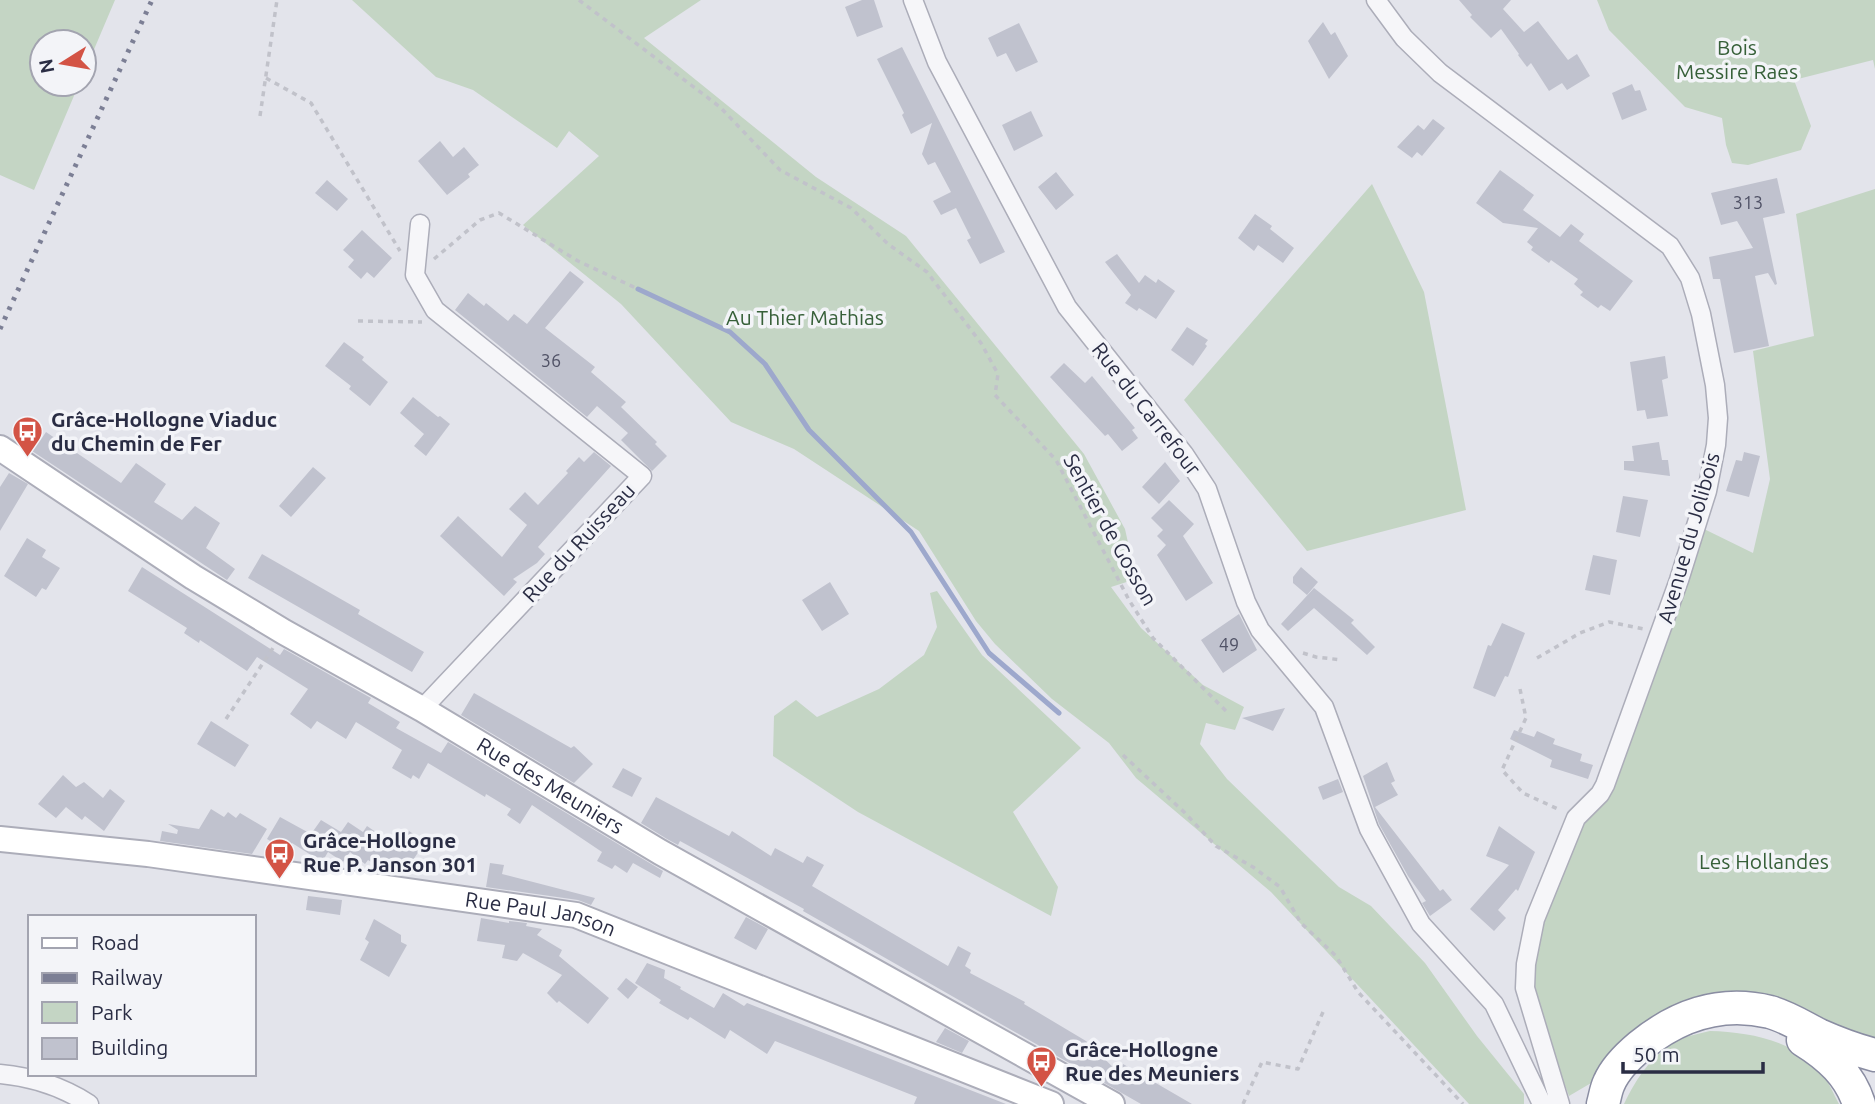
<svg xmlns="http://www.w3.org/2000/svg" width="1875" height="1104" font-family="Ubuntu,sans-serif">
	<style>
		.green { fill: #c4d5c4 }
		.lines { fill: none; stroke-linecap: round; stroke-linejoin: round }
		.stream { stroke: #9da8cc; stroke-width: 5 }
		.building { fill: #c0c2ce }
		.street-casing { stroke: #acadb9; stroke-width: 21 }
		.secondary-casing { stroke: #acadb9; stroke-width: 28 }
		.highway-casing { stroke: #8a8da2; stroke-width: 35 }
		.path { stroke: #c1c2ca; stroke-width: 3.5; stroke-dasharray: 5 5; stroke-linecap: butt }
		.street { stroke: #f6f6f9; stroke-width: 18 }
		.secondary { stroke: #fff; stroke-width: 24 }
		.highway { stroke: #fff; stroke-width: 32 }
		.rail { stroke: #7c7f95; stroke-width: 5; stroke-dasharray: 3.5 7; stroke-linecap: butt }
		.labels { text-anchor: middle; stroke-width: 7; stroke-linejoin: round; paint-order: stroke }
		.number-label { font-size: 18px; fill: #505266 }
		.park-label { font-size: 21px; fill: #376039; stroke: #f3f4f8 }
		.street-label { font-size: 21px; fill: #2a2d44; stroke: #f3f4f8 }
		.poi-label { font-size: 21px; font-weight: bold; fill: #2a2d44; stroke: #f3f4f8; text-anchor: start }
	</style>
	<rect width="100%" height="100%" fill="#e3e4eb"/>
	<!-- green -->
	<path class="green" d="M0,0H115L84,73V42H42V84H79L34,190L0,175Z
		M352,0H701L644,38L816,177L906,236L1084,454L1125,529L1136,579L1111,587L1141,628L1203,685L1244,707L1235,730L1206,723L1200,744L1227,779L1339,887L1371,906L1425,963L1477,1036L1524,1094V1104H1469L1271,892L1136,778L1109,743L1052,699L995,644L976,621L919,531L794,449L731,422L621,304L523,225L599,156L569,131L557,148L473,90L436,77Z
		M1597,0H1875V69L1873,60L1794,80L1811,126L1801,150L1748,165L1732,163L1726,145L1722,118L1685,107L1609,30Z
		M1372,184L1424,292L1466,510L1307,551L1184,400Z
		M1875,189V1046L1752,999L1603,1076L1569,1096L1537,1010L1530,977L1535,945L1574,838L1624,759L1680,604L1702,528L1753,553L1770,479L1753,351L1814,336L1796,214Z
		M937,591L982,655L1081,748L1013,812L1058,887L1051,916L858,812L773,756L774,716L796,700L817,717L879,689L924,655L937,627L930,593Z
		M1710,1031C1749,1032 1793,1040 1820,1071C1828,1080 1833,1093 1839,1104H1624C1637,1077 1654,1051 1683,1038C1691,1035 1702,1033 1710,1031Z"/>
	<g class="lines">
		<!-- stream -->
		<path class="stream" d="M638,289L730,332L765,364L809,430L911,532L989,653L1059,713"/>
	</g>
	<!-- building -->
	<path class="building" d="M862,0H874L883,27L857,37L845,7Z
		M1459,0H1511L1503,9L1524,32L1538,21L1568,60L1577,54L1590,76L1567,90L1562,83L1549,91L1531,63L1527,67L1518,55L1519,54L1501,29L1491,38L1470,17L1472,15Z
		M1323,22L1331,35L1335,32L1348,56L1329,79L1308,41Z
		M1019,23L1038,62L1016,72L1006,53L997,57L988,38Z
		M902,47L1005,252L980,264L967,240L971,238L956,208L941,215L933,201L951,192L935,162L928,165L922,154L932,123L911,134L902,115L904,113L877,59Z
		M1632,84L1635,91L1640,90L1647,110L1622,120L1612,93Z
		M1031,111L1043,136L1014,151L1002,125Z
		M1433,119L1445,128L1422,156L1417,152L1412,158L1397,147L1418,125L1424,130Z
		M440,141L453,157L464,147L479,165L468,174L470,177L447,195L418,161Z
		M1500,170L1534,195L1523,210L1560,237L1571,224L1584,234L1579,241L1633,281L1610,311L1601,305L1598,308L1580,295L1583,292L1574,284L1578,279L1551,260L1549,263L1531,250L1533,247L1527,242L1538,228L1503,223L1476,203Z
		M1056,172L1074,195L1056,210L1038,187Z
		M1777,178L1785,213L1763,218L1777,284L1775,285L1768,273L1755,276L1769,346L1734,353L1720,279H1713L1709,257L1753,248L1737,221L1721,225L1711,193Z
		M327,180L348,199L337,211L315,193Z
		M1255,214L1272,226L1270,229L1294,248L1283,263L1258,245L1254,251L1238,238Z
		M362,230L392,258L374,278L367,272L361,279L348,267L354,260L343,250Z
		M1117,254L1139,283L1145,275L1156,283L1158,279L1175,291L1156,319L1139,308L1137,311L1125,303L1131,295L1105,262Z
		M570,271L584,282L545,328L595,367L591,372L626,402L621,407L657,442L655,444L667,456L652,471L621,440L628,433L597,406L587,417L455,310L468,293L484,306L486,303L508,321L514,314L527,324Z
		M1187,327L1208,340L1205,344L1207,346L1193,366L1171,350Z
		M344,342L364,357L362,360L388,382L370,406L349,389L351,386L325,366Z
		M1665,356L1668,378L1662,380L1668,416L1647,419L1645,410L1637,411L1630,362Z
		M1064,363L1085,383L1092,376L1135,428L1132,430L1138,438L1122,451L1108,434L1105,436L1050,377Z
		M413,397L438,417L440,416L450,424L426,456L414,446L424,434L400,413Z
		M32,431L42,438L46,432L121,483L136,463L166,484L154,502L182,520L195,506L220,523L206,548L235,569L227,580L23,445Z
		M1659,442L1662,460H1668L1670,476L1624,470V461H1634L1632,446Z
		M594,452L611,466L538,547L545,554L537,563L513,579L517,582L504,596L440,536L458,516L502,557L527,525L509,509L525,492L538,505L568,473L566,471L579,457L584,462Z
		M1744,452L1760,456L1749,497L1726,491L1736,460L1742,461Z
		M1165,462L1180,481L1159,504L1142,487Z
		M313,467L326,478L291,517L279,506Z
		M9,473L28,484L0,531V487Z
		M1623,496L1648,500L1640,537L1616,532Z
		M1169,500L1194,524L1183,536L1213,583L1186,601L1157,555L1166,545L1157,536L1163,530L1151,518Z
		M27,538L46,550L42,557L60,568L46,590L42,588L36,597L4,576Z
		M262,554L360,610L358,614L424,652L412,672L248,578Z
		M1593,555L1617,560L1610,595L1585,590Z
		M142,567L280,655L284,649L371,698L368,703L400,722L396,728L441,753L448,742L663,871L660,878L633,863L627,873L615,865L612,869L597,861L602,852L532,805L520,824L507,815L511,809L486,794L485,797L428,763L419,779L413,775L411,779L392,768L402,750L356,722L346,739L317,721L311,729L290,714L308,689L257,657L247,671L200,640L199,643L184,633L187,628L128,591Z
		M1301,567L1318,582L1307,595L1293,583V577Z
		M830,582L849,614L822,631L802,600Z
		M1314,588L1354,620L1351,623L1375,647L1367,655L1314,608L1288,631L1281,624Z
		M1239,614L1257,650L1223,673L1201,640Z
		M1502,623L1525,633L1508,677L1505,676L1495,697L1473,688L1488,645L1491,646Z
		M474,693L571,748L574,746L593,764L574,783L461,715Z
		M1285,708L1273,731L1242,718Z
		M211,721L249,745L235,767L197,744Z
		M1514,730L1534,737L1537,731L1555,739L1553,744L1582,754L1580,761L1593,765L1588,779L1550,767L1552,760L1510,739Z
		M1387,762L1395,781L1391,783L1398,795L1375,807L1440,891L1443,889L1452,900L1430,916L1422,903L1426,901L1408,876L1379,824L1363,776Z
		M623,768L642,778L632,797L612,787Z
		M63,775L76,787L84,782L103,798L110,789L125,801L104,831L85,816L82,820L66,807L56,818L38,804Z
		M1338,779L1343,792L1323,800L1318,787Z
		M656,797L729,836L732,831L771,856L775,848L803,863L807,856L824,865L812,886L948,966L958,946L971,953L965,966L971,970L970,973L1025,1002L1024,1004L1086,1041L1118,1072L1123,1064L1192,1104H1141L803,911L804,909L680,841L678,845L667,839L641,823Z
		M211,809L224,817L228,812L236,818L240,813L267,829L252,854L160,841L162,831L177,834L178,830L168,824L199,829Z
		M280,817L311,834L321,820L341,832L348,822L363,832L367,826L383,837L385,834L401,846L409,831L425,842L407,869L391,859L384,870L368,860L365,864L350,852L343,862L328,852L322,862L292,843L287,851L267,839Z
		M1499,826L1535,852L1518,891L1516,889L1498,910L1506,918L1494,931L1470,909L1509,865L1486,856Z
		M490,863L504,865L502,874L595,898L591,905L578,900L486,887Z
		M308,896L342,900L340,915L306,910Z
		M746,917L768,929L756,950L734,938Z
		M481,918L509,923V921L527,923L526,926L542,929L537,935L562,950L559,956L609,998L588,1024L559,1001L557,1003L547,993L562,975L523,953L517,961L502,958L505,945L477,941Z
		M374,919L401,935V942L407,945L389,977L360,960L369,942L365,939Z
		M647,963L665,970L664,978L681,987L680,989L714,1008L723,993L744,1006L747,1003L1006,1104H914L917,1097L775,1041L767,1054L730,1030L725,1039L690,1017L688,1020L669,1009L659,1003L661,1000L635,983Z
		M626,978L638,987L628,999L617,989Z
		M945,1028L969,1041L962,1053L936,1042Z"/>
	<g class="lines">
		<defs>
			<path id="street" d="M913,0L937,62L1067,307L1184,454L1207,489L1246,602L1260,630L1324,707L1369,829L1421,924L1494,1004L1542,1104
				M1376,0L1404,38L1440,73L1670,246L1690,278L1701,314L1715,385L1718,418L1716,445L1707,491L1679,580L1605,785L1600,794L1576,818L1535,919L1526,964L1525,988L1560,1104
				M420,224L415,275L435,310L642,476L422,709
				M0,1074C33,1077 61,1086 89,1104"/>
			<g id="secondary">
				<path id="s1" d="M0,448L193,577L284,632L422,709L660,852L1112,1104"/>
				<path id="s2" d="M0,839L148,854L576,915L1051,1104"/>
			</g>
			<path id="highway" d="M1803,1040C1829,1056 1850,1075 1859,1104
				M1603,1104C1605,1097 1606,1089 1609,1083C1615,1069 1628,1056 1640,1046C1678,1015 1721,1000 1770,1012C1788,1017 1803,1027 1819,1035C1837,1043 1856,1050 1875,1055"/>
		</defs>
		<!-- street casing -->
		<use href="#street" class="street-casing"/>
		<!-- secondary casing -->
		<use href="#secondary" class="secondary-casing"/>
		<!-- highway casing -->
		<use href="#highway" class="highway-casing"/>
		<!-- path -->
		<path class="path" d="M579,0L720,107L780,170L851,208L888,244L927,272L981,343L998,374L995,395L1056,460L1129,600L1153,638L1228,713
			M266,78L311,103L400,251
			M260,116L277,0
			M434,259L480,220L499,213L578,261L638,289
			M358,321L422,322
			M1303,653L1316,657L1342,660
			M1537,658L1580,633L1609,622L1644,629
			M1520,689L1526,718L1502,770L1523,793L1560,810
			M226,719L273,648
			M1123,755L1184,812L1216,846L1253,867L1280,887L1301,923L1336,956L1358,992L1463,1104
			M1243,1104L1262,1062L1298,1069L1323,1012"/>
		<!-- street -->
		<use href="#street" class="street"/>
		<!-- secondary -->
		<use href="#secondary" class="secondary"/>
		<!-- highway -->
		<use href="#highway" class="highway"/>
		<!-- rail -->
		<path class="rail" d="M0,329L152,0"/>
	</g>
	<!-- icons -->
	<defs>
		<symbol id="bus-pin" viewBox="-11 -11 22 30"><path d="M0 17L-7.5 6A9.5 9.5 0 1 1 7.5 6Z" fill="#d35345" stroke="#f3f4f8"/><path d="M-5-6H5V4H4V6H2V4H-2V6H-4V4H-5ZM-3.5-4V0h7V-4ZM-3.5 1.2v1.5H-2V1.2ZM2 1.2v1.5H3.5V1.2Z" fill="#fff"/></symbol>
	</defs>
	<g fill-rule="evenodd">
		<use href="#bus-pin" x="10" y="414" width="35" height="47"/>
		<use href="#bus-pin" x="262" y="836" width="35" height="47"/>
		<use href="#bus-pin" x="1024" y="1044" width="35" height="47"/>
	</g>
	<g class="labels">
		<!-- number labels -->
		<g class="number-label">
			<text x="1748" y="209">313</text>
			<text x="551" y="367">36</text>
			<text x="1229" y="651">49</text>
		</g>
		<!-- park labels -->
		<g class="park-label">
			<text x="1737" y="55">Bois<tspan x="1737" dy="24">Messire Raes</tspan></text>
			<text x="805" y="325">Au Thier Mathias</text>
			<text x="1764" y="869">Les Hollandes</text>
		</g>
		<!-- street labels -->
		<g class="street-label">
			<text transform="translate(1146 409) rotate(52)" y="7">Rue du Carrefour</text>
			<text transform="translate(1110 530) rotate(61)" y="7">Sentier de Gosson</text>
			<text transform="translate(1689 538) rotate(-74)" y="7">Avenue du Jolibois</text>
			<text transform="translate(579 543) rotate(-47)" y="7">Rue du Ruisseau</text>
			<text dy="7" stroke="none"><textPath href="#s1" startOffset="646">Rue des Meuniers</textPath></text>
			<text dy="7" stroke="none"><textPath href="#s2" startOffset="546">Rue Paul Janson</textPath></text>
		</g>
		<!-- poi labels -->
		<g class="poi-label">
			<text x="51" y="427">Grâce-Hollogne Viaduc<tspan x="51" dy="24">du Chemin de Fer</tspan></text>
			<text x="303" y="848">Grâce-Hollogne<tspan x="303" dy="24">Rue P. Janson 301</tspan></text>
			<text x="1065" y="1057">Grâce-Hollogne<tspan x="1065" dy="24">Rue des Meuniers</tspan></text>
		</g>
	</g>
	<!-- legend -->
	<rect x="28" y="915" width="228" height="161" fill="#f3f4f8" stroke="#a3a4b0" stroke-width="2"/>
	<rect x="42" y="938" width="35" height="10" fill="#ffffff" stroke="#a3a4b0" stroke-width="2"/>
	<text x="91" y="950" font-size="21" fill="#2a2d44">Road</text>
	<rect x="42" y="973" width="35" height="10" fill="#7c7f95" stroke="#a3a4b0" stroke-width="2"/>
	<text x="91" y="985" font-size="21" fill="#2a2d44">Railway</text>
	<rect x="42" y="1002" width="35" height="21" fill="#c4d5c4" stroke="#a3a4b0" stroke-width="2"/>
	<text x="91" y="1020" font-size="21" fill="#2a2d44">Park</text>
	<rect x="42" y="1038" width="35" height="21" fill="#c0c2ce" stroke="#a3a4b0" stroke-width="2"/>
	<text x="91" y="1055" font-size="21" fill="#2a2d44">Building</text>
	<!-- north arrow -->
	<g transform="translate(63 63) rotate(259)"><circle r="33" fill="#f3f4f8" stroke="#a3a4b0" stroke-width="2"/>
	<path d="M0-5L12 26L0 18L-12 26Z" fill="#d35345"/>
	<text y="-10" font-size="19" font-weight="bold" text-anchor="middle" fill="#2a2d44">N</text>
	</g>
	<!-- scale -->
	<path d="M1623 1062v10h140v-10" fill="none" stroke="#2a2d44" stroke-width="3.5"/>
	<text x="1633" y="1062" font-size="21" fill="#2a2d44" stroke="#f3f4f8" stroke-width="5" paint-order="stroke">50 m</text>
</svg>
